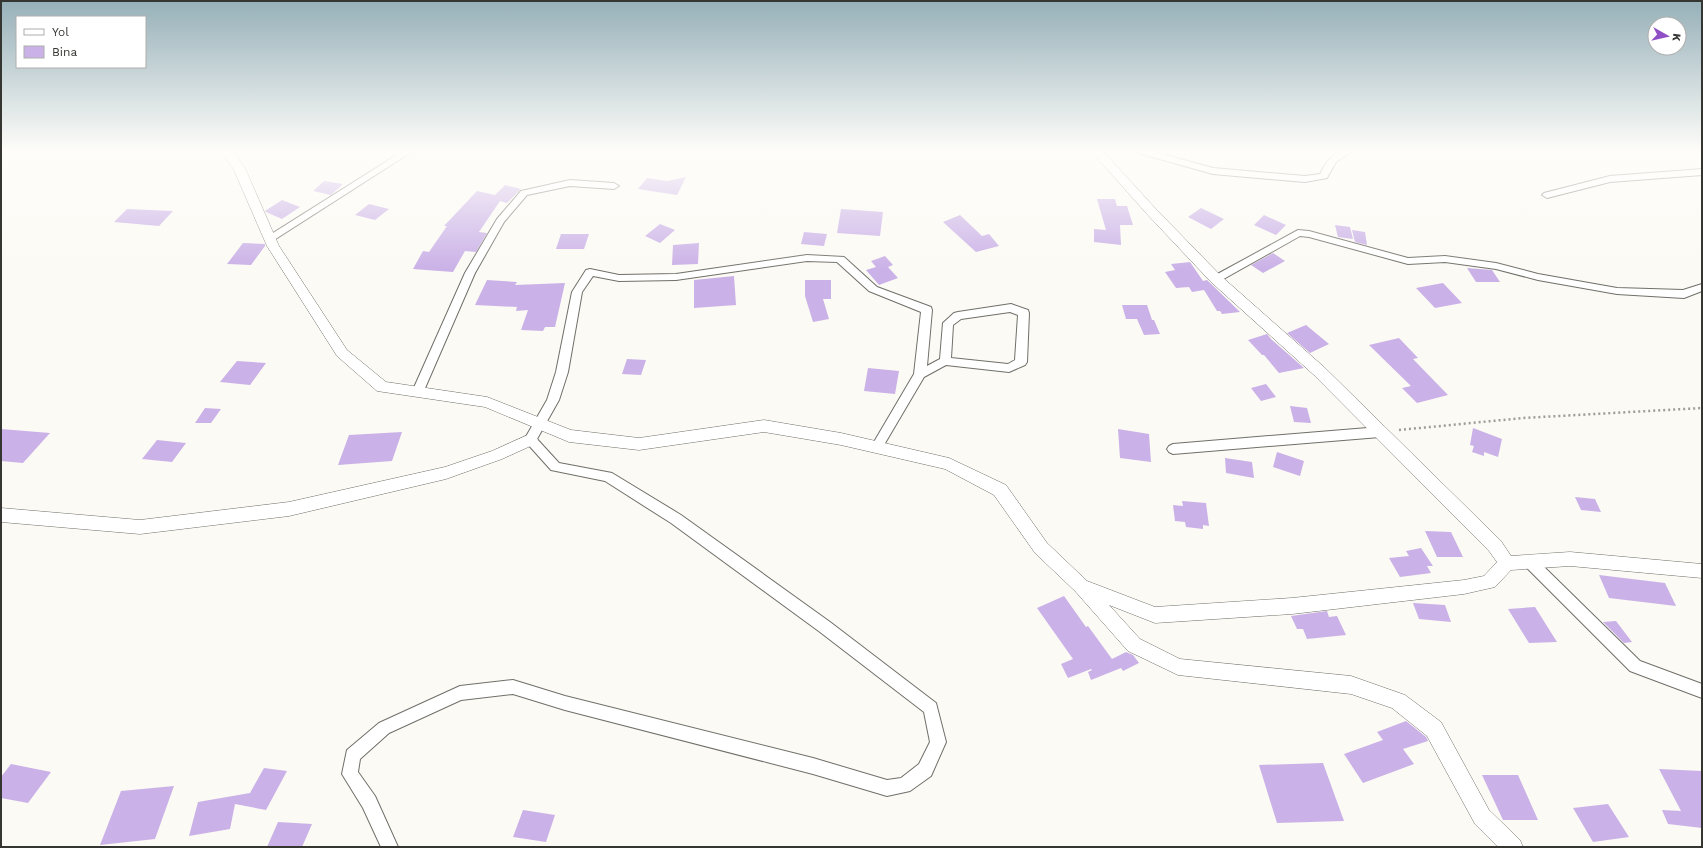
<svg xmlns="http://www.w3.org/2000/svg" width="1703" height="848" font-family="'Work Sans',sans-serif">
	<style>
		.building { fill: #cab1e7 }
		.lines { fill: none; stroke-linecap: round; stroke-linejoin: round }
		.minor-casing { stroke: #706f69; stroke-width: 2 }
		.tertiary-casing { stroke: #706f69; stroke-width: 1 }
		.path { stroke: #9d9c98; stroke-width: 2.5; stroke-dasharray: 2 3; stroke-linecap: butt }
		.minor { fill: #fff; fill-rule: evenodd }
		.tertiary { fill: #fff; fill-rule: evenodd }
	</style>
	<rect width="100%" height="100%" fill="#fcfaf4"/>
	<!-- building -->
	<path class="building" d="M686,177L677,195L638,189L647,178L667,181Z
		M324,181L343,184L331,195L313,191Z
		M505,185L521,189L507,203L500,201L479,232L487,233L476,252L465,251L453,272L413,269L423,251L429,252L447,226H444L477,191L495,195Z
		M1097,199H1115L1117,206H1127L1133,225H1120L1121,245L1094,242V229L1106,230Z
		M282,200L300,207L282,219L266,212L265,211Z
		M369,204L389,209L375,220L355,215Z
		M1201,208L1224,219L1211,229L1188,217Z
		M127,209L173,211L159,226L114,222Z
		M841,209L883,212L880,236L837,233Z
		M960,215L982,236L989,234L999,246L976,252L943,222Z
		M1264,215L1286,225L1276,235L1254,225Z
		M660,224L675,230L660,243L645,236Z
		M1335,225L1350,227L1353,239L1338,237Z
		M1352,230L1365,232L1367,245L1355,242Z
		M804,232L827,234L824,246L801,244Z
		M561,234H589L584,249H556Z
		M243,243L265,244V246L251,265L227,264Z
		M699,243L698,264L672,265L673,245Z
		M1273,253L1285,261L1263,273L1251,265Z
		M885,256L893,265L888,267L898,278L879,285L866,270L876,267L871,261Z
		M1190,262L1203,281L1207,280L1240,312L1222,314L1220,311H1217L1204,290L1192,292L1189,287L1176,288L1165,272L1175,270L1171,264Z
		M1467,268L1492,270L1500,282H1476Z
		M734,276L736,305L694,308V280Z
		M487,280L517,282L515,285L565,283L555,327H545L543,331L521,330L528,310L516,311L517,307L475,305Z
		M805,280H831V299H823L829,319L813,322L805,296Z
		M1443,283L1462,303L1435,308L1416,288Z
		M1122,305H1147L1152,320H1154L1160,334L1144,335L1137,319H1126Z
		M1306,325L1329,344L1310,353L1287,333Z
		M1267,334L1271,339L1304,368L1279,373L1264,355H1262L1248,340Z
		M1399,338L1418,358L1413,359L1448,395L1417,403L1402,388L1411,386L1369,345Z
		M627,359L646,360L641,375L622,374Z
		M237,361L266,363L250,385L220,382Z
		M868,368L899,371L895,394L864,391Z
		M1266,384L1276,397L1261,401L1251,388Z
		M1290,406L1307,408L1311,423L1294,422Z
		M205,408L221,409L211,423H195Z
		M1473,428L1502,439L1498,457L1484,452V456L1472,452L1474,446L1470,445Z
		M1,429L50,433L23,463L1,461Z
		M1118,429L1149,434L1151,462L1120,458Z
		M402,432L392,461L338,465L349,435Z
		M157,440L186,443L172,462L142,459Z
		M1277,452L1304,461L1300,476L1273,467Z
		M1225,458L1252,462L1254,478L1226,473Z
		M1575,497L1595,499L1601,512L1581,510Z
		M1182,501L1206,503L1209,526L1203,525V529L1186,527L1185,522L1175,521L1173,505L1183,506Z
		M1425,531L1451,532L1463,557H1437Z
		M1421,548L1433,566H1427L1431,573L1400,577L1389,558L1409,556L1406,551Z
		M1599,575L1665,583L1676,606L1609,598Z
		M1064,596L1086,627L1088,626L1112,659L1126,652L1133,655L1139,663L1123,671L1121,668L1091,680L1088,672L1092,670L1091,669L1068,678L1061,664L1073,659L1037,608Z
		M1413,603L1445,605L1451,622L1419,619Z
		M1535,607L1557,642L1529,643L1508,609Z
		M1327,611L1329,617L1337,616L1346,635L1307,639L1303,629H1297L1291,616Z
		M1616,621L1632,642L1624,643L1603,622Z
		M1406,721L1426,737L1428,741L1403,749L1414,764L1363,783L1344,754L1383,740L1377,732Z
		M1323,763L1344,821L1277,823L1259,765Z
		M11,764L51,772L28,803L1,798V777Z
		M264,768L287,771L266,810L235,804L230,829L189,836L198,802L250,793Z
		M1659,769L1702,771V828L1668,824L1662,810L1681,811Z
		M1482,775H1518L1538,820H1503Z
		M174,786L155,839L100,845L121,791Z
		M1608,804L1629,837L1593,842L1573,808Z
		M523,810L555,815L546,842L513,837Z
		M278,822L312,824L302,847H267Z"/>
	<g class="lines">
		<defs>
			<path id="minor" d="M403,151H413L274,240L270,241L265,238Z
				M1137,151H1151L1213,168L1305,176L1320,174C1329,157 1334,151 1353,151L1336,162L1327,178L1305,182L1213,174L1138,153Z
				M1702,169V175L1610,182L1547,198L1542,195L1544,193L1610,176Z
				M570,180L614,183L619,186L614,189L570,186L527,195L504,222L475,273L422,395L418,396L414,395L412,392L465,273L497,219L521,191Z
				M1298,230L1309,231L1408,258L1445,256L1496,263L1538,274L1617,288L1683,290L1702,284V291L1684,298L1617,294L1538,280L1496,269L1445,262L1408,264L1309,237L1300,236L1220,281H1212L1211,279L1212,277Z
				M807,255L844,257L877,287L931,307L932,310L927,366L940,359L943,323L954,313L958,312L1011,304L1028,310L1029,313L1027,362L1025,365L1009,372L946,365L924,377L881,450L877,452L873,450L871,447L914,374L921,312L869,291L837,262L807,261L676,280L619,281L593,276L582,292L568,372L559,400L537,439L559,463L612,473L681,515L830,622L936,703L946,742L931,776L910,791L887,796L813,774L565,710L513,694L461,700L389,733L360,759L358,772L375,796L398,847H381L363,808L342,774L347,750L379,723L460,686L513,680L565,696L813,758L887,780L901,778L919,764L930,742L924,712L820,632L671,523L605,481L551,470L524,440L547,400L556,372L572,292L586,270L590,269L619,275L676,274ZM1010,312L1018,315L1015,360L1008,364L951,358L953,325L961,319Z
				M1380,427L1384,429L1386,432L1384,435L1380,437L1173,454L1169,452L1167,449L1169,446L1173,444Z
				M1530,556L1535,558L1640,661L1702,684V698L1630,671L1525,566L1523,562L1525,558Z"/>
			<path id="tertiary" d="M221,151H233L245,168L279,246L347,350L386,382L487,397L571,430L639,438L764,420L841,433L949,458L1006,485L1047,543L1087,581L1155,607L1292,598L1464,580L1484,576L1497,562L1489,551L1314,375L1211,282L1146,213L1091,151H1103L1154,207L1221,276L1324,367L1501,541L1511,556L1570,552L1702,564V578L1570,566L1511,570L1495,587L1464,594L1292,614L1155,623L1109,605L1140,639L1180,659L1351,676L1405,695L1441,722L1489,810L1520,840L1523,847H1498L1475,824L1427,736L1392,708L1351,694L1178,675L1128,651L1075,591L1035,553L994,495L945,469L841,445L764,432L639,450L569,442L485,407L377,391L337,356L267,246L233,168Z
				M530,434L535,436L538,440L535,444L502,459L446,479L289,516L140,534L1,522V508L140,520L289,502L445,467L492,451Z"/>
		</defs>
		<!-- minor casing -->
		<use href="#minor" class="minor-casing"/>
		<!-- tertiary casing -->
		<use href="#tertiary" class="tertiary-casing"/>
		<!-- path -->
		<path class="path" d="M1399,430L1523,418L1702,408"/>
		<!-- minor -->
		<use href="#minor" class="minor"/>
		<!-- tertiary -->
		<use href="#tertiary" class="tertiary"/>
	</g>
	<!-- sky -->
	<linearGradient id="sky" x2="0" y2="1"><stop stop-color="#96b0b8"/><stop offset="0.56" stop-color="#fefdfa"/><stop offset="1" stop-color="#fefdfa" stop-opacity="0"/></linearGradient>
	<rect width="1703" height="270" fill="url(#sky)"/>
	<!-- border -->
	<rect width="1703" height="848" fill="none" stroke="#353532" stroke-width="4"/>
	<!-- legend -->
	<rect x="16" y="16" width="130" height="52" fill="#ffffff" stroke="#aeaead"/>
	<rect x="24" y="29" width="20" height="6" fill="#ffffff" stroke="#aeaead"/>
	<text x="52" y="36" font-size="12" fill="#353532">Yol</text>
	<rect x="24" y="46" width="20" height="12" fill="#cab1e7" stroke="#aeaead"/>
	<text x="52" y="56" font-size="12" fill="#353532">Bina</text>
	<!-- north arrow -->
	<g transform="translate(1667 36) rotate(98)"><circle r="19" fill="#ffffff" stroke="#aeaead"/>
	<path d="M0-3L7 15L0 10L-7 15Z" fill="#8f50c6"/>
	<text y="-6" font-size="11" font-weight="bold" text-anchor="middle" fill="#353532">K</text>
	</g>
</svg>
